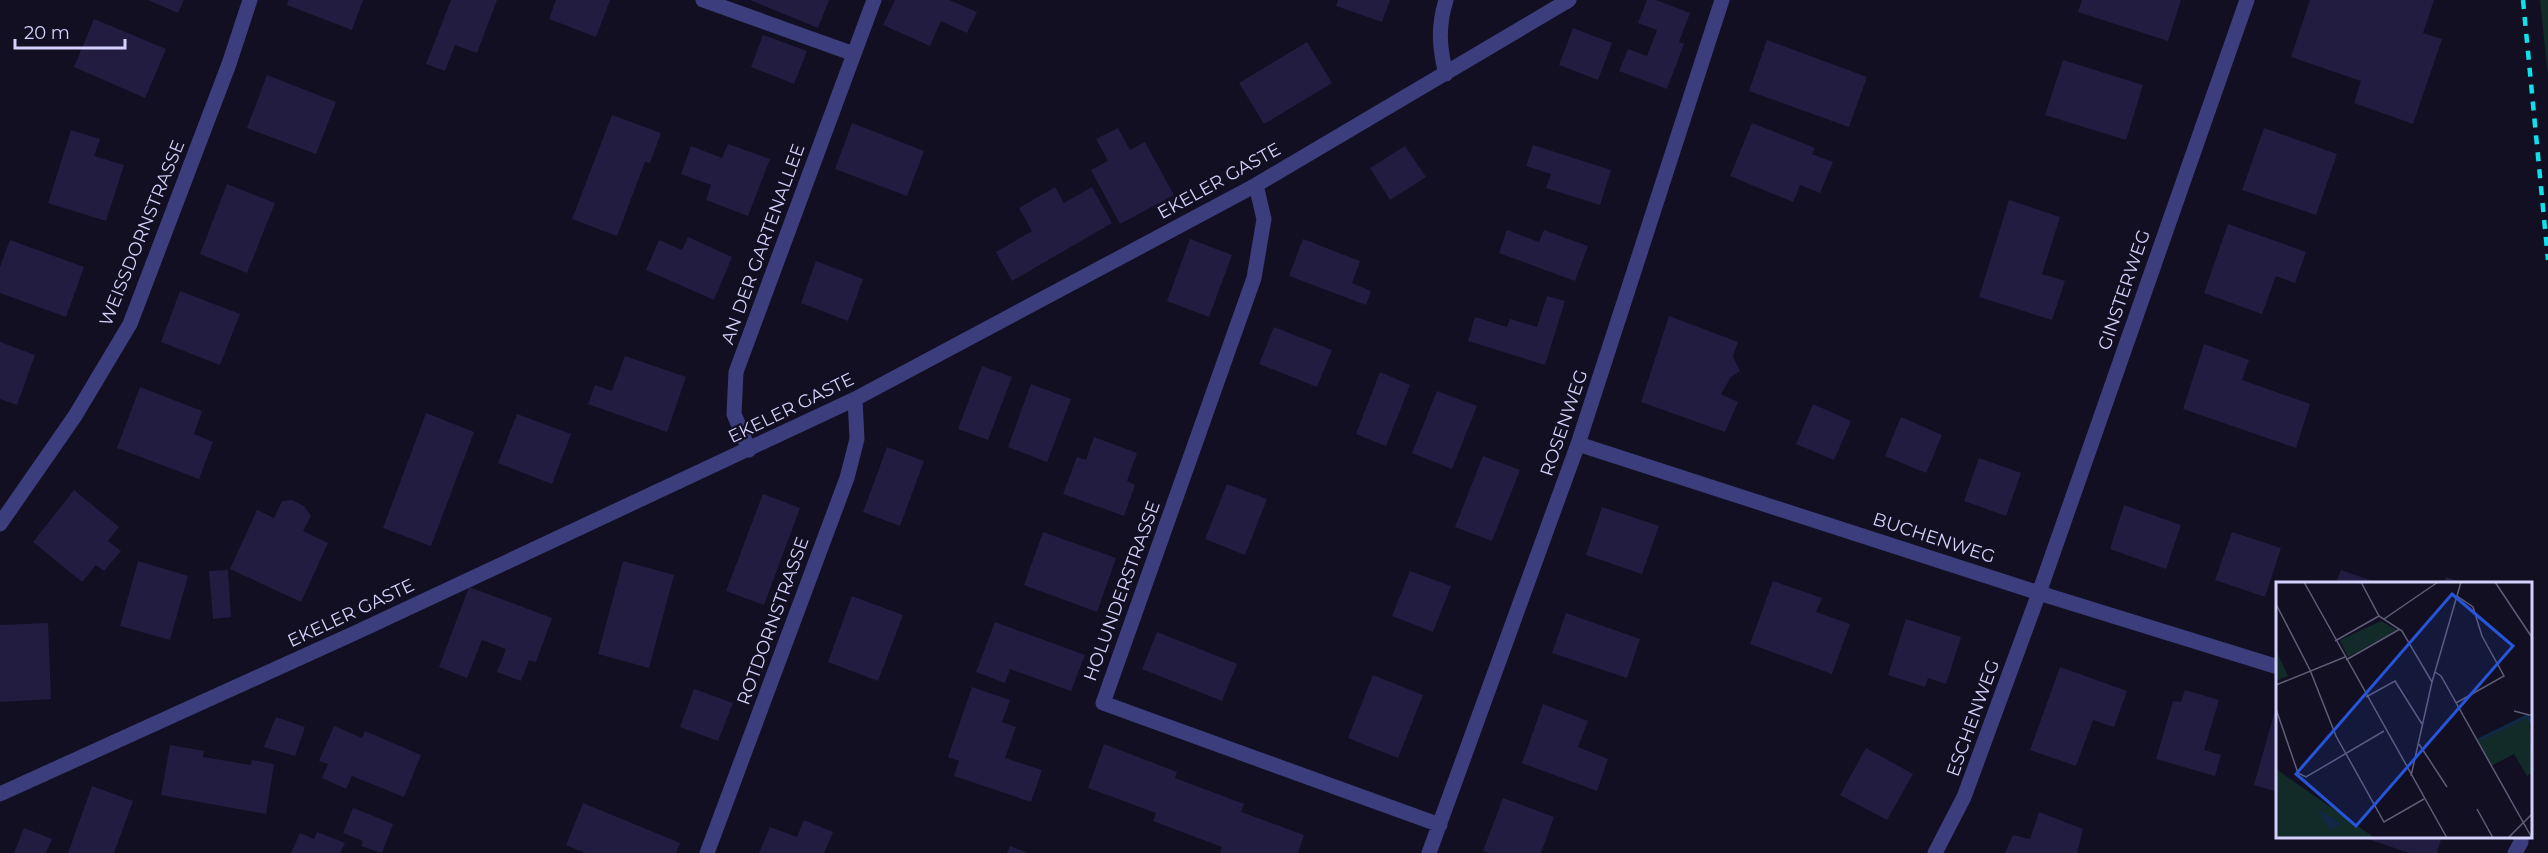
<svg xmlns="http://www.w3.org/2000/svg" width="2548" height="853" viewBox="0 0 2548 853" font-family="Montserrat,sans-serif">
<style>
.green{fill:#122b28}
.building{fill:#221c41}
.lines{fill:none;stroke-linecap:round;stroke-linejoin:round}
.minor{stroke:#3c3d7d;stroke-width:15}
.rail{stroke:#0ee0ec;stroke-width:4.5;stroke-dasharray:9 8;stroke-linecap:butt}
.labels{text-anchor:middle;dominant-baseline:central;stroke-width:4.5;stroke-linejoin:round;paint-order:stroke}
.street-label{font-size:18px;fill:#d4d1fc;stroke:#110f21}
.inset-river{fill:none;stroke:#112947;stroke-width:3}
.inset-road{fill:none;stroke:#5f5d79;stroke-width:1.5}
.view{fill:#2655da;fill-opacity:0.15;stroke:#2655da;stroke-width:3}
.inset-edge{fill:none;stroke:#d4d1fc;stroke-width:3}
</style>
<rect width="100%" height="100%" fill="#110f21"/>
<path class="green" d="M2540,0H2548V76Z"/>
<path class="building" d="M148,0H184L178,13Z
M288,0H363L352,30L287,5Z
M451,0H497L477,53L455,45L445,71L426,64Z
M556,0H610L596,37L549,19Z
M750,0H829L818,28Z
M895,0H949L977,12L967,33L941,21L930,46L883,25Z
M1338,0H1390L1382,22L1336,6Z
M1647,0H1656L1690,13L1679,42L1684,44L1667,89L1619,71L1628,49L1647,56L1657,30L1638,23Z
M2082,0H2181L2168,41L2078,12Z
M2310,0H2434L2423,33L2442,39L2413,124L2354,103L2361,81L2291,57Z
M94,19L166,49L145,98L74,67Z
M1573,28L1612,43L1598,80L1559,65Z
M763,35L807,51L794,84L751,67Z
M1767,40L1867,77L1849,127L1749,91Z
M1307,42L1332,83L1264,124L1239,83Z
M2063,60L2143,85L2126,140L2045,115Z
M267,75L336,102L316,154L247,128Z
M612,115L661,133L650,163L645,162L617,236L572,219Z
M852,123L924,151L907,196L835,169Z
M1752,123L1815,148L1812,154L1833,162L1820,193L1800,185L1793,202L1730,176Z
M1118,128L1130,150L1145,142L1174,195L1120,224L1091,170L1108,161L1096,139Z
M2264,128L2337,154L2316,215L2242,190Z
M71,130L100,139L94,156L124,165L106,221L48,203Z
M728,144L770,159L748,216L706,200L711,185L681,174L691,146L722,158Z
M1533,145L1611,170L1600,205L1546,188L1551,174L1526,166Z
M1405,146L1426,177L1390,200L1370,168Z
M227,184L275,203L247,273L200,254Z
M1055,187L1064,203L1092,187L1112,223L1012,281L996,252L1032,231L1019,208Z
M2009,200L2060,217L2042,274L2065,281L2052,320L1979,297Z
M2228,224L2306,252L2295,283L2276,276L2262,314L2204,293Z
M1507,230L1539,242L1544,230L1588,246L1575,281L1499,253Z
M688,237L732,257L714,300L646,270L659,240L682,250Z
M1190,239L1232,255L1209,317L1167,301Z
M1303,239L1360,261L1352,283L1371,291L1366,305L1289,276Z
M10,240L84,267L66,317L0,293V267Z
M816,261L863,279L848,321L801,303Z
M180,291L240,314L220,365L161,342Z
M1547,296L1565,301L1545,365L1468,341L1475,317L1507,327L1510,319L1537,327Z
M1669,316L1738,342L1733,356L1740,371L1731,377L1721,394L1738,402L1725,432L1641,402Z
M1274,327L1332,350L1317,387L1259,364Z
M0,342L35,355L17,405L0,399Z
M2204,344L2249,360L2242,380L2310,404L2296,448L2183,409Z
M625,356L686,377L667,432L588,404L595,385L612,391Z
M982,366L1012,377L988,440L958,429Z
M1380,372L1410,385L1386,446L1356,434Z
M1031,384L1071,399L1047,462L1008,447Z
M140,387L202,411L194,434L213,442L199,479L117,448Z
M1437,391L1477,406L1452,469L1412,453Z
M1813,404L1851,421L1834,460L1796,444Z
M426,413L474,432L431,546L383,528Z
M517,414L571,434L552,484L498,463Z
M1901,417L1942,435L1926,473L1885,456Z
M1094,437L1137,453L1127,481L1135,485L1124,516L1063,494L1077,457L1086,460Z
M887,447L924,461L900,526L863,512Z
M1483,456L1520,470L1492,541L1455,527Z
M1979,458L2021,473L2006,516L1964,501Z
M1227,484L1267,499L1245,555L1205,539Z
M74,490L119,527L108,541L121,551L104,571L96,565L82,582L33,542Z
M763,494L800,508L764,605L726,591Z
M292,500L304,506L311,516L303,531L328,543L301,602L230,569L257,510L274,518L282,501Z
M2124,505L2181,525L2166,569L2110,549Z
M1602,507L1659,526L1642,574L1586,555Z
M1043,532L1116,558L1097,612L1024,585Z
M2232,532L2281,548L2265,597L2215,580Z
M138,561L188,576L170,640L120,626Z
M623,561L674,575L649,668L598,654Z
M228,570L231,617L213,619L209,571Z
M2341,570L2378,583H2336Z
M1410,571L1451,586L1433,632L1392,616Z
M2446,577L2463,583H2443Z
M1773,581L1822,598L1816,612L1850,624L1832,674L1750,644Z
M469,587L552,618L536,662L529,660L521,681L497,672L506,649L482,640L467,678L439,667Z
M852,596L903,615L878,681L828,662Z
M1566,613L1640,639L1627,678L1552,653Z
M1906,619L1961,637L1946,684L1928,678L1925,687L1888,675Z
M995,622L1085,655L1071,691L1010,669L1005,683L976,672Z
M48,623L51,699L0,702V625Z
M1157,632L1237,664L1222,701L1142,669Z
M2060,667L2127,691L2114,727L2093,720L2076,766L2030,750Z
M1373,675L1423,695L1398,758L1348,738Z
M972,687L1010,700L1002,722L1016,727L1005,758L1042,770L1031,802L954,776L959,761L948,757Z
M694,689L733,703L718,741L680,727Z
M2185,690L2219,700L2204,750L2221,755L2215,776L2156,759L2173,701L2181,702Z
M1543,704L1588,721L1578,747L1608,759L1597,791L1522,763Z
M2274,714L2278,715V792L2254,785Z
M276,717L305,727L295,756L264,747Z
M334,726L362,738L365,731L421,755L404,797L352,776L346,789L322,778L328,764L319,761Z
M1104,744L1177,772L1175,778L1244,804L1241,812L1304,835L1298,853H1222L1220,852L1222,847L1153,821L1156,813L1088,788Z
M170,745L204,751L203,757L251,765L252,760L274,764L266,814L161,795Z
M1866,748L1913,774L1887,820L1840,795Z
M92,786L133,801L114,853H68Z
M1503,798L1554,817L1541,853H1489L1483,851Z
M583,803L680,843L676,853H585L566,845Z
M353,808L393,824L382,853L361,846L363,841L343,833Z
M2039,812L2083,829L2077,853H2005L2013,835L2030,839Z
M804,820L833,832L824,853H759L770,827L797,837Z
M24,828L52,839L46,853H14Z
M317,832L345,843L340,853H291L300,833L314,839Z
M2359,836H2442L2437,853H2409Z
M1010,846L1028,853H1007Z"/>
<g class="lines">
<path class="minor" d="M703,0L854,54
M1446,74C1439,47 1438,26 1446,0
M1256,185L1264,219L1254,278L1103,703L1440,825
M1578,444L2039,593L2278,667
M749,450L734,414L736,372L874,0
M0,524L75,416L130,324L229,64L250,0
M0,794L357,632L855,399L1256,185L1569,0
M707,853L847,478L857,439L855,399
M1429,853L1578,444L1722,0
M1935,853L1964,797L2039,593L2247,0
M2515,853L2521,842V836"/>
<path class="rail" d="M2523,0L2548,260"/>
</g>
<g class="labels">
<g class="street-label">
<text transform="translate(1219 181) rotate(-29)">EKELER GASTE</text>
<text transform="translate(142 233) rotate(-68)">WEISSDORNSTRASSE</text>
<text transform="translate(763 244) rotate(-70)">AN DER GARTENALLEE</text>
<text transform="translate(2124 290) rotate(-71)">GINSTERWEG</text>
<text transform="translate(791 408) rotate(-26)">EKELER GASTE</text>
<text transform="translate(1564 423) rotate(-71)">ROSENWEG</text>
<text transform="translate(1934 538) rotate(18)">BUCHENWEG</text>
<text transform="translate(1122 591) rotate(-70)">HOLUNDERSTRASSE</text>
<text transform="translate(351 613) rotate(-25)">EKELER GASTE</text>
<text transform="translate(773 621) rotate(-70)">ROTDORNSTRASSE</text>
<text transform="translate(1973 718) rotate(-70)">ESCHENWEG</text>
</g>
</g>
<g transform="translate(2276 582)">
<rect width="256" height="256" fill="#110f21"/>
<path d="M105,39L121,48L72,75L64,58ZM0,68L12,94L0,99ZM253,133L256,190L251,194L238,172L215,184L201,157ZM0,187L99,256H0Z" fill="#122b28"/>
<path d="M41,227L63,240V244L54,247Z" fill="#112947"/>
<path class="inset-river" d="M204,157L251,134L257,143"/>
<path class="inset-road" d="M28,0L171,256M85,0L103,34L126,49L156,100M219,0L257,57M0,22L34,88L60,154L108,240L148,217M108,37L162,0M59,59L103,34M70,78L124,47M159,90L165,94L256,256M0,103L69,75M90,115L119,99L146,142M180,121L228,94L206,54L197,25L181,14M0,127L22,191L30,195L108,149M238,129L257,134M143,162L171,205M135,194L156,100L185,0M201,227L217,256M232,256L257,231"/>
<path class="view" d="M176,12L237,64L80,244L20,192Z"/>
<rect width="256" height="256" class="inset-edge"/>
</g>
<path d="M15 39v9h110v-9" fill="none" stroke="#d4d1fc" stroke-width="3"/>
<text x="24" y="39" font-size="18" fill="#d4d1fc" stroke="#110f21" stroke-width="4.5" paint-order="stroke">20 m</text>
</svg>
